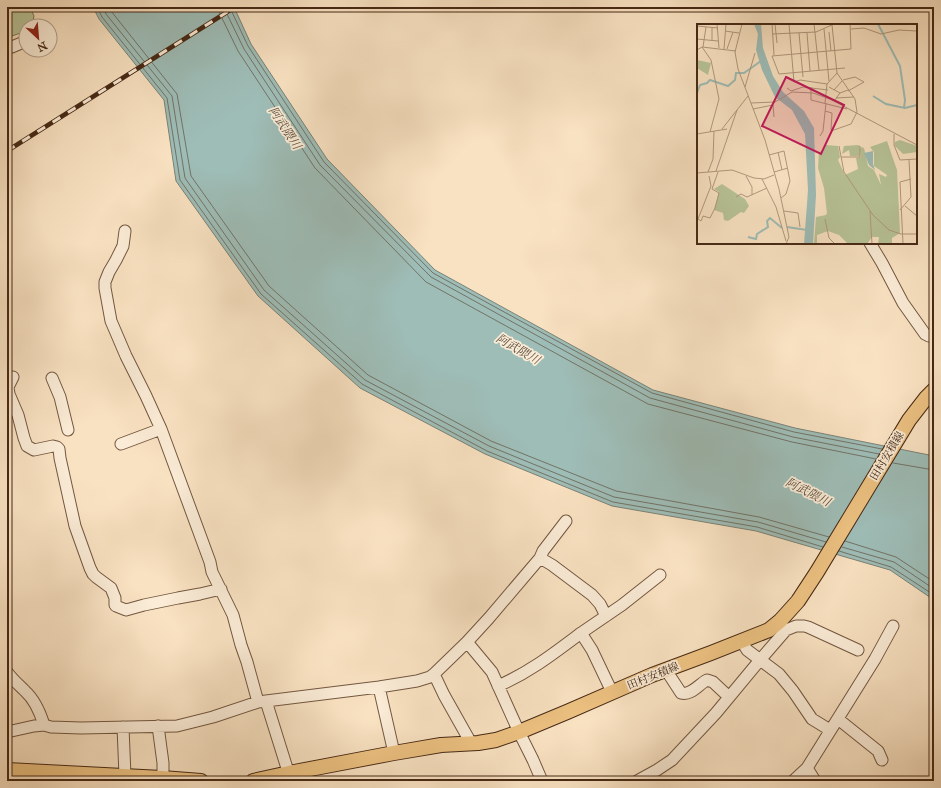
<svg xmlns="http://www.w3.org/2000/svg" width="941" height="788" viewBox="0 0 941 788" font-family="'IM FELL Great Primer','Noto Serif JP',serif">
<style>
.green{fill:#b8c498;stroke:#7f7656}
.water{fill:#9ebdb7;stroke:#7b8276}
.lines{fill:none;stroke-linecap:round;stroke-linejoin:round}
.shore{stroke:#727366;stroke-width:1}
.minor-casing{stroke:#735740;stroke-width:13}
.major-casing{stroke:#462915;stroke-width:16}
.minor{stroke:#fbecd7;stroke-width:11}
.major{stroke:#ecc181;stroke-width:14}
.rail-casing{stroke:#462915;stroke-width:4.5}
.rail{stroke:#fbecd7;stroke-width:3;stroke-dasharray:9;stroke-linecap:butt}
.labels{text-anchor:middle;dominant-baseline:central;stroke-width:3.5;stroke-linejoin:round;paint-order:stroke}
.street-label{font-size:11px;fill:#462915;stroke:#fbecd7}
.water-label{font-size:12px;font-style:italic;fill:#5c4e3e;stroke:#fbecd7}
.inset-river{fill:none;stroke:#9ebdb7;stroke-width:2}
.inset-road{fill:none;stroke:#b1987d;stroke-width:1}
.view{fill:#c2185b;fill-opacity:0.15;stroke:#c2185b;stroke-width:2}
.inset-edge{fill:none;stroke:#462915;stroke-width:2}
</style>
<rect width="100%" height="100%" fill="#f9e2c2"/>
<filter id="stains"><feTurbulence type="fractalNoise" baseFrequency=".005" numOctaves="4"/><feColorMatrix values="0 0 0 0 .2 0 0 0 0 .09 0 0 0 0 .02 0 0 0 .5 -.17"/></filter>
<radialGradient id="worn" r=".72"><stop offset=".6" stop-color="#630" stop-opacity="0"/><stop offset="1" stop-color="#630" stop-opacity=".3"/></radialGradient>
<path class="green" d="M7,7H30L34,16L32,26H26V31L12,36L7,39Z"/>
<path class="water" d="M93,7H234L251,44L327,159L435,270L653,390L795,428L934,456V600L890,570L756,531L612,506L485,454L360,388L258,296L176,181L164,100L99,19Z"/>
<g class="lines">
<path class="shore" d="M97,7L102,17L167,98L180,180L261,294L362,384L487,451L613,502L757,527L823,547
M103,7L106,14L172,96L185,178L264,290L365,380L489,446L614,497L758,522L826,542
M109,7L111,11L177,94L191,176L269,286L368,375L491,441L616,491L759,517L829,537
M219,7L220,14L238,51L315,168L426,282L648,404L792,442L876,459
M225,7L226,12L244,49L320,165L431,277L650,398L793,437L879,454
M230,7L231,10L248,46L324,162L433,273L652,393L794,432L882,449
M893,463L934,470
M845,541L896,557L934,582
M842,547L894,562L934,589
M839,551L891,567L934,595"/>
<defs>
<path id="minor" d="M12,47L26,41
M125,231L123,246L116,260L109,272L105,282V288L111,321L126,356L146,396L161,429L210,562L212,572L233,615L241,645L247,662L258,702
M870,243L882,263L903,303L925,334L929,336L934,335
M13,377L8,387L9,394L18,415L24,438L27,446L34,450L53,446L57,447L59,449L60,458L75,526L90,568L93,574L96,577L111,588L115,598V605L116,606L126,610L144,605L178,598L200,594L221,589
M52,378L60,397L68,430
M121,444L161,429
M540,558L552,565L592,595L600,604L606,616
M581,633L622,605L660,575
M742,641L744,645L747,650L779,674L793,691L812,719L830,730
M467,642L489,618L540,558L543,551L566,521
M666,670L681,693C691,696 699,684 707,680L713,682L729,697
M7,672C12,679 19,685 25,691C35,700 40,712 44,725
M434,674L444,695L471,743
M498,686C530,672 553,654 581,633L592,650L612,692
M379,687L394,753
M266,701L291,781
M838,719L878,751L882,760
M158,726L163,763V770L162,781
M123,727L125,776
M7,732L34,726L44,725L51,727L81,728L177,726L213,717L258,702L379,687L417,681L430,677L434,674L467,642L492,672L519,732L533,760L542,781
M807,768L875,659L893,626
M637,781L657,770L672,760L716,713L760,660L786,630L796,626H804L808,627L858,650
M793,781L807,768L815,781"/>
<path id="major" d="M7,770L162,778L201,781
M253,781L289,773L394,753L441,745L478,743L496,740L519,732L567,712L652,675L711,653L769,630L780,621L798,601L817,572L909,420L926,398L934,390"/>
</defs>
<use href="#minor" class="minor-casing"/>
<use href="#major" class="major-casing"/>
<use href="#minor" class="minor"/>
<use href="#major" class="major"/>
<defs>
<path id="rail" d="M7,151L235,7"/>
</defs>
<use href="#rail" class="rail-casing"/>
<use href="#rail" class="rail"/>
</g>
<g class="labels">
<g class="street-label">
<text transform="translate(887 456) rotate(-59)">田村安積線</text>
<text transform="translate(653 676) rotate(-22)">田村安積線</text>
</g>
<g class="water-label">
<text transform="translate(285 128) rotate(57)">阿武隈川</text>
<text transform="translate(518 349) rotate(30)">阿武隈川</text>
<text transform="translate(808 492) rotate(27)">阿武隈川</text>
</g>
</g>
<g transform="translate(697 24)">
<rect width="220" height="220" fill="#f9e2c2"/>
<path d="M0,36L14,39L11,51L0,44ZM203,116L220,122V128L206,130L198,122V118ZM190,117L200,146L203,209L195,214V220H181L182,213H175L170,220H151L142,211L131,207L120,211V220H117L119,193L129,191L130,189L127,164L121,144L122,128L126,127L129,121L141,122L143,133L141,136L148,151L161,145L159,134L164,133L163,126L164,123L167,124L171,142L177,146L184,161L182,150L189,153L190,151L177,142V128L173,123ZM161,121L163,122V132H153L152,126L145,130L147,122ZM25,160L48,175L52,182L47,189L44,188L31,197L27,196L26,189L17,186L22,168L17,165Z" fill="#b8c498"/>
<path d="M57,0H64L66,24L76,52L86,68L107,87L117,104L119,171L116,220H107L111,166L108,110L95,86L78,73L65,46L59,26L61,10ZM176,127V140L178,146L172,141L167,129Z" fill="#9ebdb7"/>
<path class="inset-river" d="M181,0L203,42L208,76L207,84M0,69L3,61L10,59L13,56L31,62L38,56L39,49H47L64,37M176,72L189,80L208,84L220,81M90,203L110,206M51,213L59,215L60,210L71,203L70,197L73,194L85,204"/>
<path class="inset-road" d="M20,0L22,24M45,0L38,28L41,45L68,116L82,165L92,213L89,220M75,0L77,31M78,0L80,19M92,0L97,58L103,56L130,60M117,0L122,46M135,1L140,49M0,2L21,4M127,5L132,57M154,5L167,4L184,10L202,6L220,7M28,7L42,9M132,8L134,27M102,9L106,53M110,9L113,47M75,10L119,8L137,0M0,15L21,17M15,17V4M5,23L14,36L22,75L13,108M6,23L9,3M27,25L29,0M30,25L36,8M0,26L5,23L39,27M148,44L82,50L75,32L154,25L153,0M146,56L158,53L167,58L151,67M48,63L58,29M114,63V76L150,85M132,63L143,69M90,64L94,67L106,63L131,66M137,66L145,57M139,74L157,73M137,77L143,69L151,66M54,79L78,78L95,68L116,69L133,75L220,121M128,79L130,60L140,49L158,75L160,88L154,100L134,107M56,85L76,81L77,93M128,87L135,89L134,106M25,105L51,72M0,110L30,105M197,110V121L203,136L220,135M123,112L126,107L129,79M142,122L147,148L176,191L192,206L204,210H220M81,128L85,146M72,131L87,127L93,157L89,170L84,174M144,133H163V122M19,147L40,86M11,148L16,135L17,107M77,148L91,144M0,149L35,146L57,154L67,155L77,151M12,152L14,162L1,195L4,197L6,192L13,194L18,184L22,169L15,165L21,148M49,152L55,163V171M65,155L79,183L89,217M39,173L44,170L50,173L70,164M208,182L220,192M203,186L214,173L212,136M87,187L101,189L103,203M173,187L175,220M128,195L132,214L138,220M206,220L203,158L214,155"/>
<path class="view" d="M89,53L147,81L124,130L65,102Z"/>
<rect width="220" height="220" class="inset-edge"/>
</g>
<rect width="941" height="788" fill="none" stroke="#f9e2c2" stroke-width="24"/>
<rect x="8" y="8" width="925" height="772" fill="none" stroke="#462915" stroke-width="2"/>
<rect x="12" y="12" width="917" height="764" fill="none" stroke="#462915"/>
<g transform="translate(38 38) rotate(154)"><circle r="19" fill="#fbecd7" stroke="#b39e89"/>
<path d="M0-3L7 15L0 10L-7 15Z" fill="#8f2418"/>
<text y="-6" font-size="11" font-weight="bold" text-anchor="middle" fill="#462915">N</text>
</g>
<rect width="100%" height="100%" filter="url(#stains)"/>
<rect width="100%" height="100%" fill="url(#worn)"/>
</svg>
